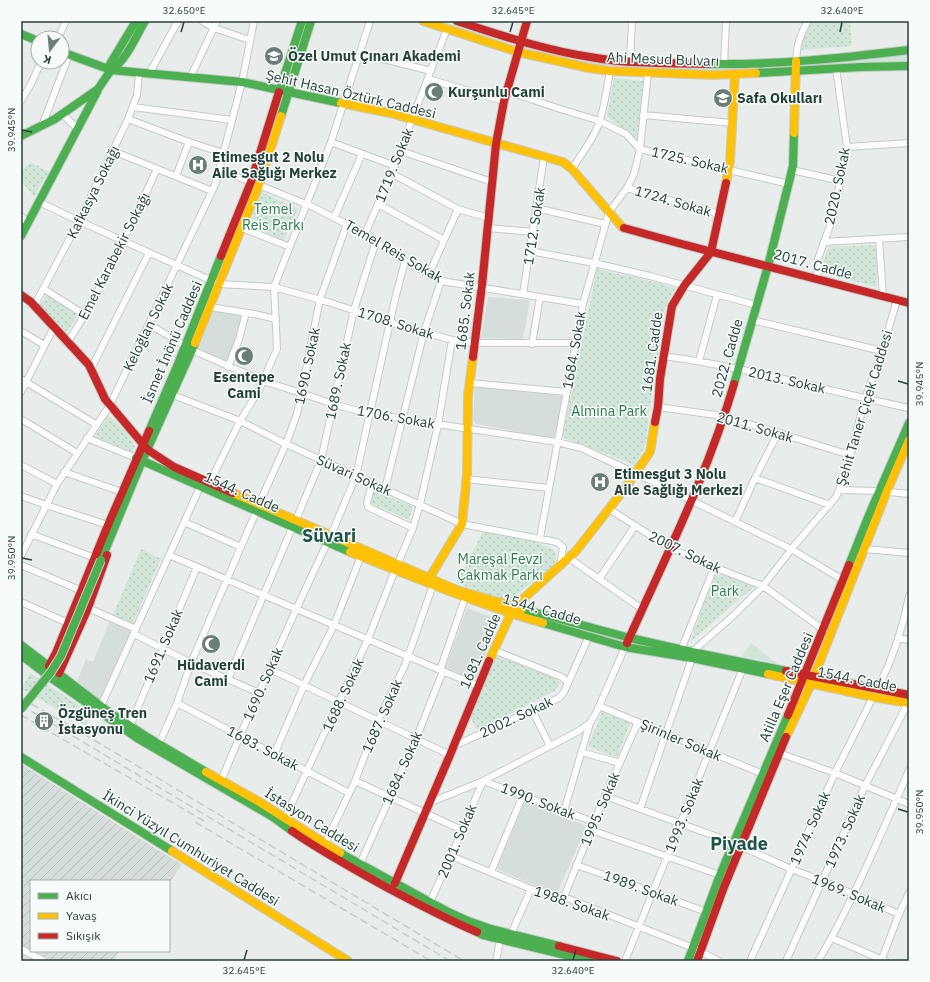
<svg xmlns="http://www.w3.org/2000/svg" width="930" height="982" viewBox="0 0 930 982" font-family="'IBM Plex Sans',sans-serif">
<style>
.built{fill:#d6dedb}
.industrial{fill:url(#industrial-furrows)}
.grass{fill:#d1e6d8}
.park{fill:url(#park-dots)}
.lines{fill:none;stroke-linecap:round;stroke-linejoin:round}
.street-casing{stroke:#c5cac8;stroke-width:8}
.fast-casing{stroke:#c3cbc8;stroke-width:10}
.slow-casing{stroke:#c3cbc8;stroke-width:10}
.jam-casing{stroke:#c3cbc8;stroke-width:10}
.street{stroke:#fcfcfc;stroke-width:6}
.fast{stroke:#4caf50;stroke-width:8}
.slow{stroke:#ffc107;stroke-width:8}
.jam{stroke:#c62828;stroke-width:8}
.rail{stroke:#c9cdcc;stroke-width:1.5;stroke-dasharray:8 4;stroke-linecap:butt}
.fast-bridge-casing{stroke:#c3cbc8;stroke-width:10;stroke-linecap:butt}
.fast-bridge{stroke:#4caf50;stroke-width:8}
.ticks{fill:none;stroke:#24423a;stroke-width:1.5}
.labels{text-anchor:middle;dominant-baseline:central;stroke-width:3;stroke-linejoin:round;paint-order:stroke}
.poi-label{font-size:14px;font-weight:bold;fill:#24423a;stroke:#f7fbf9;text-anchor:start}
.street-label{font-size:14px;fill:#24423a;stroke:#f7fbf9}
.park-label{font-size:14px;fill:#2d7a4b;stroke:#f7fbf9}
.district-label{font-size:18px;font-weight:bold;fill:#1f5548;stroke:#f7fbf9}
.neatline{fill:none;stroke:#24423a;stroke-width:1.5}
.ticks-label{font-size:10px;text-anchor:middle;fill:#24423a}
</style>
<defs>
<pattern id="industrial-furrows" width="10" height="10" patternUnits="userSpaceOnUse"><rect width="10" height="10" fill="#d6dedb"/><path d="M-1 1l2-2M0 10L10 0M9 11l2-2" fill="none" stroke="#b8c0bd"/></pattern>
<pattern id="park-dots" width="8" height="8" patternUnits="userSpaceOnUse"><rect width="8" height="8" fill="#d1e6d8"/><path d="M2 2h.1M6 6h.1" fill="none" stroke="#b3c6ba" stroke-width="1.8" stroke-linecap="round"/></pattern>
</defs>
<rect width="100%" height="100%" fill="#e8edeb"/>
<path class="built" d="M488,297L530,300L523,339L481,338Z
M214,311L242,315L237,335L227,362L198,350Z
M475,385L563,396L556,433L552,438L476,424L473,420Z
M467,608L500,620L475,679L445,668Z
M110,620L132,630L101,701L77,681L86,659L93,662Z
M527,801L587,826L558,891L538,887L497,869L523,805Z"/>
<path class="industrial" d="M21,764L182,865L169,883V881H31V951H120L113,961H21Z"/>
<path class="grass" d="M435,21H442L513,44L494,40Z
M528,49L608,64L712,69L790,65V67C728,70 665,73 603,66C578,63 553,56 528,50Z
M909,55V62L808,66V63Z
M751,643L778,664L742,656Z"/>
<path class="park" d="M811,21H850L852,46L800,50V41Z
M614,78L643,81L637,140L610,119L607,115Z
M31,162L49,172L34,196L21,181V171Z
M261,192L298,209L284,240L250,226Z
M877,245V287L822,273L821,270L828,247Z
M597,269L663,284L675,289L669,299L664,311L662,330L649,412L646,443L635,466L620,459L562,437Z
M47,294L78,315L67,332L39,305Z
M108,415C119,424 129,433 135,447L132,452L95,437Z
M374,490L413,507L409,520L370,503Z
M483,532L535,542L553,549L556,554V561L550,569L507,602L456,583Z
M141,549L161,559L133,623L113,615Z
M716,572L755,586L690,642Z
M496,657L513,662L557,679L560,682L556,690L479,730L475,727L470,716Z
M30,673L92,714L86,726L22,689Z
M602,712L630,723L617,758L588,746Z"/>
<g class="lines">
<defs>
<path id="street" d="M202,21L214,28L250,40
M58,38L66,21
M360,53L431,71
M630,61L632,21
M796,61C797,44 800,35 808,21
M724,65L726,21
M149,74L178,21
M190,78L217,21
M428,79L504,101
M507,91L557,108L600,121L626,134L640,149L789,184
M21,101L31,84L41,62
M133,107L232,120
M62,114L77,128
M643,115L732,123
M128,119L189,142L223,153
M42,126L69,55
M331,142L395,166
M847,147L909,143
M113,151L212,191
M401,151L492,182
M572,169C582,153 595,137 600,120C605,104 607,87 610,71
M219,170L251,182
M792,170L841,181
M391,173L458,209L489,218
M176,176L189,142
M259,185L313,207L362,232L400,258L441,281L583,304
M627,188L719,214
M39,202L79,221L219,284L274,287L328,302L386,321L452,340L475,343H576
M378,204L444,240
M536,208L605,224
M21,216L28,224
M334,218L362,154
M242,228L290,247
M488,228L533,232
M365,234L401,151L412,119L447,29
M879,239L883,296
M824,242L909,237
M530,251L594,263L650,276L756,305
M429,274L458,209
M817,279L818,259L832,220L847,147L836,68
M44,289L85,315
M523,294L544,157
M34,306L79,221L128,119L137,95L139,73
M210,307L254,314L276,319
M752,320L882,351
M149,324L185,346
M21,331L44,345
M68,342C103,287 130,227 157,169
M532,344L540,297
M192,350L263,381L301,393L333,404L370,414L557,442L581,448L635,473L791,549L843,580
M663,356C747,367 827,391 909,408
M699,361L717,295
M228,367L239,339L246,313
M91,369L149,253
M21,379L97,425
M470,383L567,392
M21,392L54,327
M173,395L240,421L286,444L462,524L557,542L563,547L561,561L559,566
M658,407L723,416L850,455
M21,419L77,453
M87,438L136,458
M21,465L57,484
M64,472L122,492
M755,478L830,505
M466,479L549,488
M210,482L240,421L259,390L277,349L274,287L331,142L370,21
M372,483L367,503L368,507L413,528
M385,489L424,332L441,281
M839,490L880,491L909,494
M21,496L46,505L108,525
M259,504L286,444L297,414L320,299L347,224
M609,509L669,547L696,560L763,586L824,630
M296,520L321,460L354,310L376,241
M184,522L241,547
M735,522L755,478L778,433
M31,534L95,558
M331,535L356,476L395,299L405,261
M540,538L583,304L609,212L627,188L634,174L640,149L648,73
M865,549L909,553
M169,555L478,686
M21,556L57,484L110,405L215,185L242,82L254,21
M569,558L642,609
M398,563L413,528L420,504L438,425L452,340
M21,565L82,591
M599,579L635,526
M21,602L68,623
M88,608L136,629
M134,634L191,663L259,693
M898,638L909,640
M493,650L562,677L568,683
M681,650L714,568
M692,652L734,615L763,586L794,546L836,497L845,476L865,399L882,351L897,300
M270,669L450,755
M440,670L465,598
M228,679L292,528
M878,688C892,660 903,628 909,596
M177,703L349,793
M101,706L200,487
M599,706L763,774
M532,710L550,746
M130,726L197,567
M159,744L177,703L191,663L256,512
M454,746L559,698L564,692L589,636
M581,752L620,763
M779,753L835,773L909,804
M274,755L304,685L334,625L361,556
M221,781C254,701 290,622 327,543
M355,781L462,830
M605,796L734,843L791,869L823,881L899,914
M429,803L483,781L577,732L590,723L596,713L625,647
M640,809L692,658
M564,811L590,723
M285,818L368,639L395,570
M591,830L720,875
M325,844L355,781L378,721L405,665L433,585
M451,856L531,889L564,897L693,948L719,961
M360,864L416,739L443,671
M576,865L653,892L706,912
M491,872L523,795
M564,897L598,812L638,722
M430,902L451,856L483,781L594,822
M511,934L531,889
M832,938L885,961
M21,949L44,961
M496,961L500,940
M625,961L743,668
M750,961L835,773L873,697
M786,961L865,786L908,703
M818,961C837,930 853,896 868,863C882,832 896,801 909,770
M881,961L899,914L909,893"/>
<path id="fast" d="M21,34L38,41
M62,52L111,70L242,82L341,103
M709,64C776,65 843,58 909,50
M111,70C126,61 136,36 145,21
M756,73L861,67L909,66
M279,92L302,21
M281,116L311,21
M21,136L55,119L98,89L111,70L110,64L136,21
M21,236L97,92
M734,384L768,266L793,166L794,133
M149,431L178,364L221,256
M136,458L350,552
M101,560L142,461L195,343
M849,565L869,515L909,423
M522,609L630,638L692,652L786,671
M543,623L625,647L692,658L768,674
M21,645L106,710L147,737L206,772
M21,655L54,680L137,738L273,817L292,831
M21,757L172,851
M340,853L448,912L468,921L491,929L559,946
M477,932L483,935L590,961
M688,961L720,875L788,715"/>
<path id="slow" d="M423,21L518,52L589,68L610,71L713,75L756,73
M341,103L390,113L563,162L572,169L622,227L624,228
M794,133L796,61
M726,183L730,161L735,74
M195,343L259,185L281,116
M233,493L457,590L522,609
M350,552C414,577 477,604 543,623
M430,577L462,524L467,474L468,395L473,357
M489,661L514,607L576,551L626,487L650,452L655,422
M768,674L873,697L909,703
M786,737L811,684L887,491L909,440
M206,772L258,801L340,853
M172,851L348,961"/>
<path id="jam" d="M457,21C502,36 548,51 596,58C633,64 671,63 709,64
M624,228L678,243L909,303
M221,256L251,182L279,92
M21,295L31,302L89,365L105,399L148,450L174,467L233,493
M473,357L482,285L496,144L504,101L527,21
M655,422L658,407L660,379L672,306L684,286L711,252L726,183
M627,643C665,558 708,474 734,384
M49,666L56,653L108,525L149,431
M786,671L909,695
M59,673L88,608L107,555
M788,715L849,565
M292,831C322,852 354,869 386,887C416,903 446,919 477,932
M395,883L450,755L489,661
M559,946L617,961
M697,961L724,887L786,737"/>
</defs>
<use href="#street" class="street-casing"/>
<use href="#fast" class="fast-casing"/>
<use href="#slow" class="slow-casing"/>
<use href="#jam" class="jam-casing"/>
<use href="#street" class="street"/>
<use href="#fast" class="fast"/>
<use href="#slow" class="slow"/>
<use href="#jam" class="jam"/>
<path class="rail" d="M21,698L94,740L464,961
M21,705L450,961
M21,715L204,821
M195,822L431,961"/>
<defs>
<path id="fast-bridge" d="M21,709L51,672L61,656L101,560"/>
</defs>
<use href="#fast-bridge" class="fast-bridge-casing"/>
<use href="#fast-bridge" class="fast-bridge"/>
</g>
<path class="ticks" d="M181,32L184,22M510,32L513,22M840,32L842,22M22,130L32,132M898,381L908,384M22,558L32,560M898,809L908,812M244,960L247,950M573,960L576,950"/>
<defs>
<symbol id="school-disc" viewBox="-11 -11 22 22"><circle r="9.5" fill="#697e78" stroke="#f7fbf9"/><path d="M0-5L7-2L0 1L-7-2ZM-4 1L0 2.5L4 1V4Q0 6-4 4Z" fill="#fff"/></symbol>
<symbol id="mosque-disc" viewBox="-11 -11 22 22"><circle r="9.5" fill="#697e78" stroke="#f7fbf9"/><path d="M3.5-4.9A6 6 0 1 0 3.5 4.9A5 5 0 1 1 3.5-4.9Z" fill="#fff"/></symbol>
<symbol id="hospital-disc" viewBox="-11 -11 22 22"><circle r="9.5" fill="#697e78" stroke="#f7fbf9"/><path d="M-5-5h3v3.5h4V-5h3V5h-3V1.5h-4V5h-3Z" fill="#fff"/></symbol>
<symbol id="building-disc" viewBox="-11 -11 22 22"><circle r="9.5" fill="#697e78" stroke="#f7fbf9"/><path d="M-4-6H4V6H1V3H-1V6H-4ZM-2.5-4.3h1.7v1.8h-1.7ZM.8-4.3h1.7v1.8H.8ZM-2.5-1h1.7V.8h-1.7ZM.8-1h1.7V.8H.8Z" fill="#fff"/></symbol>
</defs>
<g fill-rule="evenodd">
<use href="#school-disc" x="263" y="45" width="22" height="22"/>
<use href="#mosque-disc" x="423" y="81" width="22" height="22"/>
<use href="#school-disc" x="712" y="87" width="22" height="22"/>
<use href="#hospital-disc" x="187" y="154" width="22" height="22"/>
<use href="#mosque-disc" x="233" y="345" width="22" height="22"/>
<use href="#hospital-disc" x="589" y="471" width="22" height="22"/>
<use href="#mosque-disc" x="200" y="633" width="22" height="22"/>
<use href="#building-disc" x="33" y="710" width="22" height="22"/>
</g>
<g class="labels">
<g class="poi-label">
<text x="288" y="56">Özel Umut Çınarı Akademi</text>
<text x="448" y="92">Kurşunlu Cami</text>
<text x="737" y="98">Safa Okulları</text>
<text x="212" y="157">Etimesgut 2 Nolu<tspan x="212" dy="16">Aile Sağlığı Merkez</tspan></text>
<text x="244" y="377" text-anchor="middle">Esentepe<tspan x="244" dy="16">Cami</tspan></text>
<text x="614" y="474">Etimesgut 3 Nolu<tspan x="614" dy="16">Aile Sağlığı Merkezi</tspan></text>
<text x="211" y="665" text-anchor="middle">Hüdaverdi<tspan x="211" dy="16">Cami</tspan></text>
<text x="58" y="713">Özgüneş Tren<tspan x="58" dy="16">İstasyonu</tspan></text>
</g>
<g class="street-label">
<text transform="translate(663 59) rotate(2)">Ahi Mesud Bulvarı</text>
<text transform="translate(351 94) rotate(13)">Şehit Hasan Öztürk Caddesi</text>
<text transform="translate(690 160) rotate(13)">1725. Sokak</text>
<text transform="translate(394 165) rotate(-68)">1719. Sokak</text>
<text transform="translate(837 186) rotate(-78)">2020. Sokak</text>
<text transform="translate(93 192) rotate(-64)">Kafkasya Sokağı</text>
<text transform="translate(673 201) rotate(16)">1724. Sokak</text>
<text transform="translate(534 226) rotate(-81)">1712. Sokak</text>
<text transform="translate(394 251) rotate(30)">Temel Reis Sokak</text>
<text transform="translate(114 256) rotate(-63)">Emel Karabekir Sokağı</text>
<text transform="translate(813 264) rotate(15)">2017. Cadde</text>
<text transform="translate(465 311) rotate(-83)">1685. Sokak</text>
<text transform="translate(396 323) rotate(17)">1708. Sokak</text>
<text transform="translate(148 327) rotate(-64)">Keloğlan Sokak</text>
<text transform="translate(172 342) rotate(-67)">İsmet İnönü Caddesi</text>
<text transform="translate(574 350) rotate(-80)">1684. Sokak</text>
<text transform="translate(652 352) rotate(-82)">1681. Cadde</text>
<text transform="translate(727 358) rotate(-74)">2022. Cadde</text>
<text transform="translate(307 366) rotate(-78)">1690. Sokak</text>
<text transform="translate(787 380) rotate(13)">2013. Sokak</text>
<text transform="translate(338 381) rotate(-78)">1689. Sokak</text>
<text transform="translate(864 408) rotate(-73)">Şehit Taner Çiçek Caddesi</text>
<text transform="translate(396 417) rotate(10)">1706. Sokak</text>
<text transform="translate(755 427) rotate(16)">2011. Sokak</text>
<text transform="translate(354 475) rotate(24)">Süvari Sokak</text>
<text transform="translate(242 492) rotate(24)">1544. Cadde</text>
<text transform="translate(685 552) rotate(26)">2007. Sokak</text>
<text transform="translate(542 609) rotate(16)">1544. Cadde</text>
<text transform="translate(163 646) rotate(-67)">1691. Sokak</text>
<text transform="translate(480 651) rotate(-66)">1681. Cadde</text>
<text transform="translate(857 679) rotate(11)">1544. Cadde</text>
<text transform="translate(263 684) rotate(-66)">1690. Sokak</text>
<text transform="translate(786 687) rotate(-67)">Atilla Eşer Caddesi</text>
<text transform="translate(343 695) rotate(-65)">1688. Sokak</text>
<text transform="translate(382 716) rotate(-66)">1687. Sokak</text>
<text transform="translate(516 717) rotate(-25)">2002. Sokak</text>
<text transform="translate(681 740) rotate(23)">Şirinler Sokak</text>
<text transform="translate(263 748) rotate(28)">1683. Sokak</text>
<text transform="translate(402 768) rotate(-66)">1684. Sokak</text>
<text transform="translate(538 801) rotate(21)">1990. Sokak</text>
<text transform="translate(600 809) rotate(-67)">1995. Sokak</text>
<text transform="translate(684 815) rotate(-68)">1993. Sokak</text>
<text transform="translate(312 820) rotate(32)">İstasyon Caddesi</text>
<text transform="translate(810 828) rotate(-66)">1974. Sokak</text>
<text transform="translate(845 831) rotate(-66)">1973. Sokak</text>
<text transform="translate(457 841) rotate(-67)">2001. Sokak</text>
<text transform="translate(191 848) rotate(32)">İkinci Yüzyıl Cumhuriyet Caddesi</text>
<text transform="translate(641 888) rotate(20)">1989. Sokak</text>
<text transform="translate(849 893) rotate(23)">1969. Sokak</text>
<text transform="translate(572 903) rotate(19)">1988. Sokak</text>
</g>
<g class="park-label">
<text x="273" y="209">Temel<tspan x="273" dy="16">Reis Parkı</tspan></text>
<text x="609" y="411">Almina Park</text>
<text x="500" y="559">Mareşal Fevzi<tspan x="500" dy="16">Çakmak Parkı</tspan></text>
<text x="725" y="591">Park</text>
</g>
<g class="district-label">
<text x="329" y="535">Süvari</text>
<text x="739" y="843">Piyade</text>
</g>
</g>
<rect width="930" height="982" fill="none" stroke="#f7fbf9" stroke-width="44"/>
<rect x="30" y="880" width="140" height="72" fill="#f7fbf9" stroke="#a3b1ad"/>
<rect x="38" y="893" width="20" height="6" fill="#4caf50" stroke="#a3b1ad"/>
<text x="66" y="900" font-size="12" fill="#24423a">Akıcı</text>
<rect x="38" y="913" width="20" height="6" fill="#ffc107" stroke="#a3b1ad"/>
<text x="66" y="920" font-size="12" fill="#24423a">Yavaş</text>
<rect x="38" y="933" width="20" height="6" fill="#c62828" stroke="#a3b1ad"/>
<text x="66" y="940" font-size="12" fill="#24423a">Sıkışık</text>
<g transform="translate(50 50) rotate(196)"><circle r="19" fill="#f7fbf9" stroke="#a3b1ad"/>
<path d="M0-3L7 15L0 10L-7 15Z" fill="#697e78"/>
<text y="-6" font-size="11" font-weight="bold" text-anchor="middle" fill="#24423a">K</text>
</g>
<rect x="22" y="22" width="886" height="938" class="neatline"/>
<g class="ticks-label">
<text x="184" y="14">32.650°E</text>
<text x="513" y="14">32.645°E</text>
<text x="842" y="14">32.640°E</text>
<text transform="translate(11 130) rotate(-90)" y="4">39.945°N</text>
<text transform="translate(919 384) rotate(-90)" y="4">39.945°N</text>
<text transform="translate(11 558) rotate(-90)" y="4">39.950°N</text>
<text transform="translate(919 812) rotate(-90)" y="4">39.950°N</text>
<text x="244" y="974">32.645°E</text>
<text x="573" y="974">32.640°E</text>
</g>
</svg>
